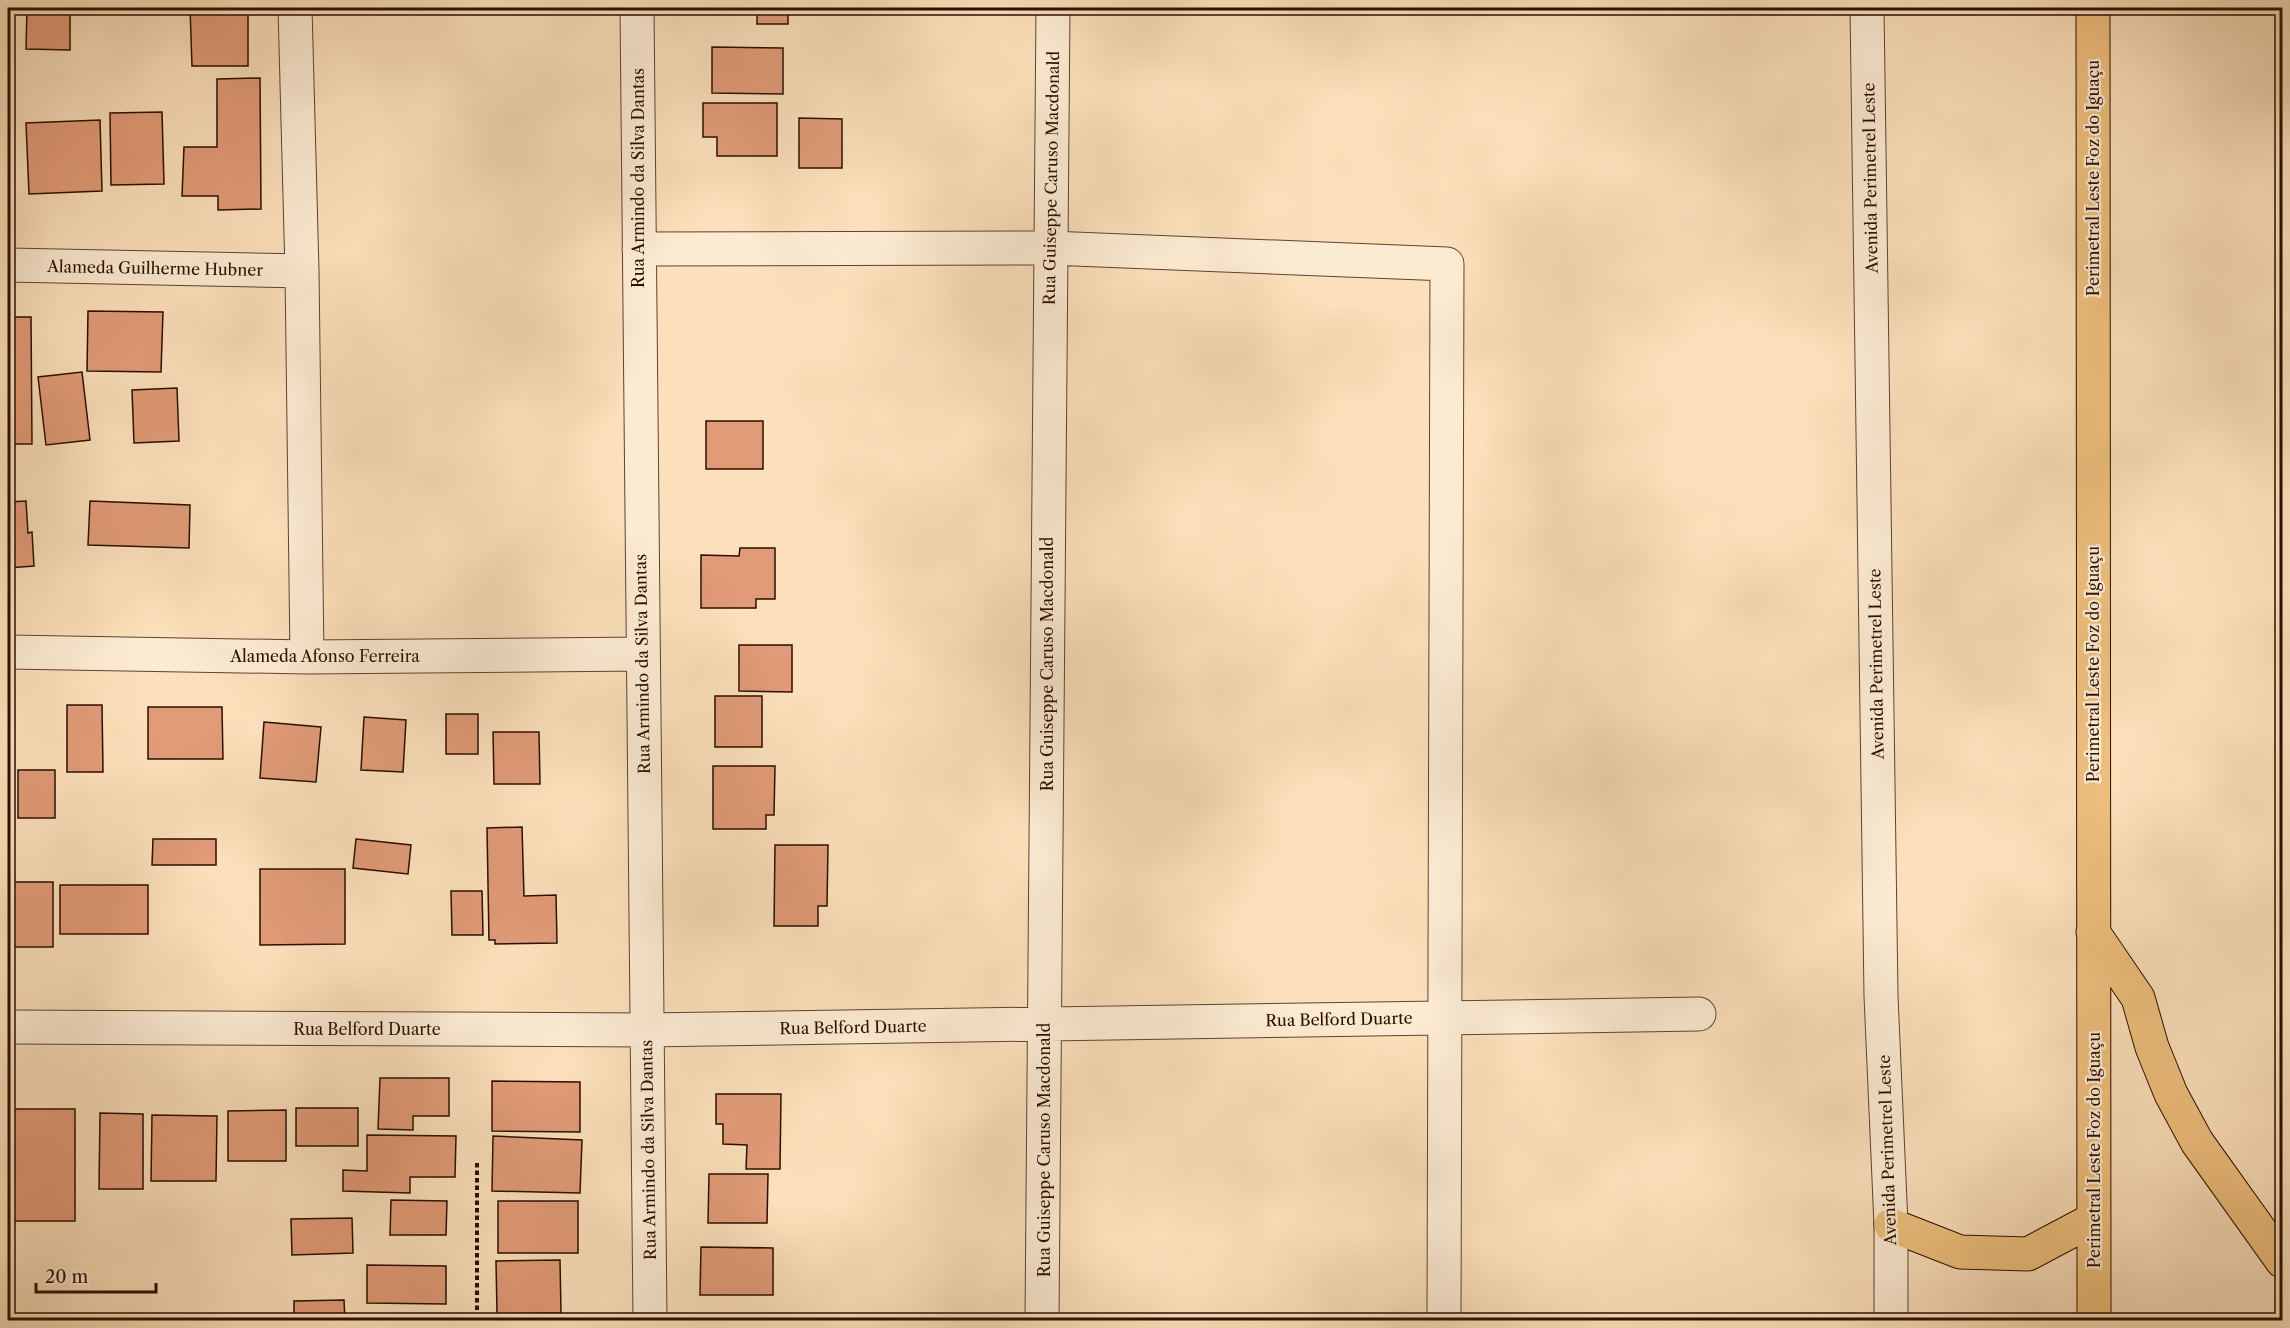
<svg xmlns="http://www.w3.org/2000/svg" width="2290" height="1328" viewBox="0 0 2290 1328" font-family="'Libre Caslon Text',serif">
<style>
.building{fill:#e19b78;stroke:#2b0e00;stroke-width:1.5}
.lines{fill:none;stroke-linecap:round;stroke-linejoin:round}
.minor-casing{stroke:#5f422f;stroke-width:35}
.highway-casing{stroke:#2b0e00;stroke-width:35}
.path{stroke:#2b0e00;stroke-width:4;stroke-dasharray:4.5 3;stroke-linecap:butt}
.minor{stroke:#fcebd3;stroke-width:33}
.highway{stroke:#eec07e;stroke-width:33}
.labels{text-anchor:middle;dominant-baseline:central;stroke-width:4.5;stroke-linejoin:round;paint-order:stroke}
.street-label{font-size:16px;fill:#2b0e00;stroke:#fcebd3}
</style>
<rect width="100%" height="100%" fill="#fbe0bb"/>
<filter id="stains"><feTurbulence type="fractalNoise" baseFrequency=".00333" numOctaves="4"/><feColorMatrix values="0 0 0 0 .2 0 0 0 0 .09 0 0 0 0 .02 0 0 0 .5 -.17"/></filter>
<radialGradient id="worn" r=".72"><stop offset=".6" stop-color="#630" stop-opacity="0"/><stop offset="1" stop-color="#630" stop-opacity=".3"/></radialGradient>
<path class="building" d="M27,8H70V50L26,49Z
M190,8H248V66H192Z
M734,8H788V24H757V14H734Z
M712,47L783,48V94L712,93Z
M260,78L261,209L218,210V196H182L184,147H217V79Z
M703,103H777V156H717V137H703Z
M162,112L164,184L111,185L110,113Z
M799,118L842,119V168H799Z
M100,120L102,191L29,194L26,123Z
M88,311L163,312L161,372L87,371Z
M8,317H31L32,444H8Z
M82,372L90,440L46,445L38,377Z
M177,388L179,441L134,443L132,390Z
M706,421H763V469H706Z
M26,501L28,533L32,532L34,566L8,568V502Z
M90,501L190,505L189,548L88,545Z
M740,548H775V599H756V608H701V555L739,556Z
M739,645H792V692L739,691Z
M715,696H762V747H715Z
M67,705H102L103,772H67Z
M148,707H222L223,759H148Z
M446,714H478V754H446Z
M364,717L406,720L403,772L361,770Z
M264,722L321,727L316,782L260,778Z
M493,732H539L540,784H494Z
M713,766H775L774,815H766V829H713Z
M18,770H55V818H18Z
M522,827L524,896L556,895L557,943L495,944V940H489L487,828Z
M153,839H216V865H152Z
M356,839L411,845L408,874L353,868Z
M775,845H828L827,906H818V926H774Z
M260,869H345V944L260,945Z
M8,882H53V947H8Z
M60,885H148V934H60Z
M451,891H482L483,935H452Z
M380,1078H449V1116H413V1130L378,1129Z
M492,1081L580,1082V1132L492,1131Z
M716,1094H781L780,1169H746L747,1145L723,1144V1124H716Z
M296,1108H358V1146H296Z
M14,1109H75V1221H14Z
M286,1110V1161H228V1111Z
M100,1113L143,1114V1189H99Z
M152,1115L217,1116L216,1181H151Z
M367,1135L456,1136L455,1177H410V1193L343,1191V1170L367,1171Z
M493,1136L582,1140L580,1193L492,1191Z
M709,1174H768L767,1223H708Z
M391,1200L447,1201L446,1235H390Z
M498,1201H578V1253H498Z
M352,1218L353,1253L292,1255L291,1219Z
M701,1247L773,1248V1295H700Z
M560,1260L561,1313L497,1314L496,1261Z
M367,1265L446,1266V1304L367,1303Z
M344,1300L345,1320H294V1301Z"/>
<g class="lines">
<defs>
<path id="minor" d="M295,8L302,271L307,657
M637,8L650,1320
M1867,8L1881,996L1891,1225V1320
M639,249L1050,248L1447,264L1444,1320
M8,265L302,271
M8,652L307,657L642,654
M8,1027L646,1030L1699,1014
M1042,1320L1053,8"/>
<path id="highway" d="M2093,8L2094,1320
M2093,932L2138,998L2152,1047L2171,1094L2197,1142L2282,1261
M1891,1225L1960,1252L2028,1254L2094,1219"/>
</defs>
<use href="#minor" class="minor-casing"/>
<use href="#highway" class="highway-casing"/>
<path class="path" d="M477,1163V1320"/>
<use href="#minor" class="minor"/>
<use href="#highway" class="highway"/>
</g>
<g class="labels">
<g class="street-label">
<text transform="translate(638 178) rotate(-90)">Rua Armindo da Silva Dantas</text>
<text transform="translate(1051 178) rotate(-89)">Rua Guiseppe Caruso Macdonald</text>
<text transform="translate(1870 178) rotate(-91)">Avenida Perimetrel Leste</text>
<text transform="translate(2093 178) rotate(-90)">Perimetral Leste Foz do Iguaçu</text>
<text transform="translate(155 268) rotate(1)">Alameda Guilherme Hubner</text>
<text x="325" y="656">Alameda Afonso Ferreira</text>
<text transform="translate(642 664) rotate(-91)">Rua Armindo da Silva Dantas</text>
<text transform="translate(1047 664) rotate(-90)">Rua Guiseppe Caruso Macdonald</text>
<text transform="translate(1876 664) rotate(-91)">Avenida Perimetrel Leste</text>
<text transform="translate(2093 664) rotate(-90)">Perimetral Leste Foz do Iguaçu</text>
<text transform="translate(1339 1019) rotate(-1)">Rua Belford Duarte</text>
<text transform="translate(853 1027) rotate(-1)">Rua Belford Duarte</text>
<text x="367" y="1029">Rua Belford Duarte</text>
<text transform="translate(648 1150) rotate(-91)">Rua Armindo da Silva Dantas</text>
<text transform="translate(1044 1150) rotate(-90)">Rua Guiseppe Caruso Macdonald</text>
<text transform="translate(1887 1150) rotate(-92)">Avenida Perimetrel Leste</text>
<text transform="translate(2094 1150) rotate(-90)">Perimetral Leste Foz do Iguaçu</text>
</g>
</g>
<rect width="2290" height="1328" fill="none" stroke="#fbe0bb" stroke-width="30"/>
<rect x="9" y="9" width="2272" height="1310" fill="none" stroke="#2b0e00" stroke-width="3"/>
<rect x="15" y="15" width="2260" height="1298" fill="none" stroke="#2b0e00" stroke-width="1.5"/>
<path d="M36 1283v9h120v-9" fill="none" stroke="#2b0e00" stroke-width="3"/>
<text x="45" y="1283" font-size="18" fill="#2b0e00" stroke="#fcebd3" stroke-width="4.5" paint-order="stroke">20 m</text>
<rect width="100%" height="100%" filter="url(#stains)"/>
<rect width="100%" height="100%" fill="url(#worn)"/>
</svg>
